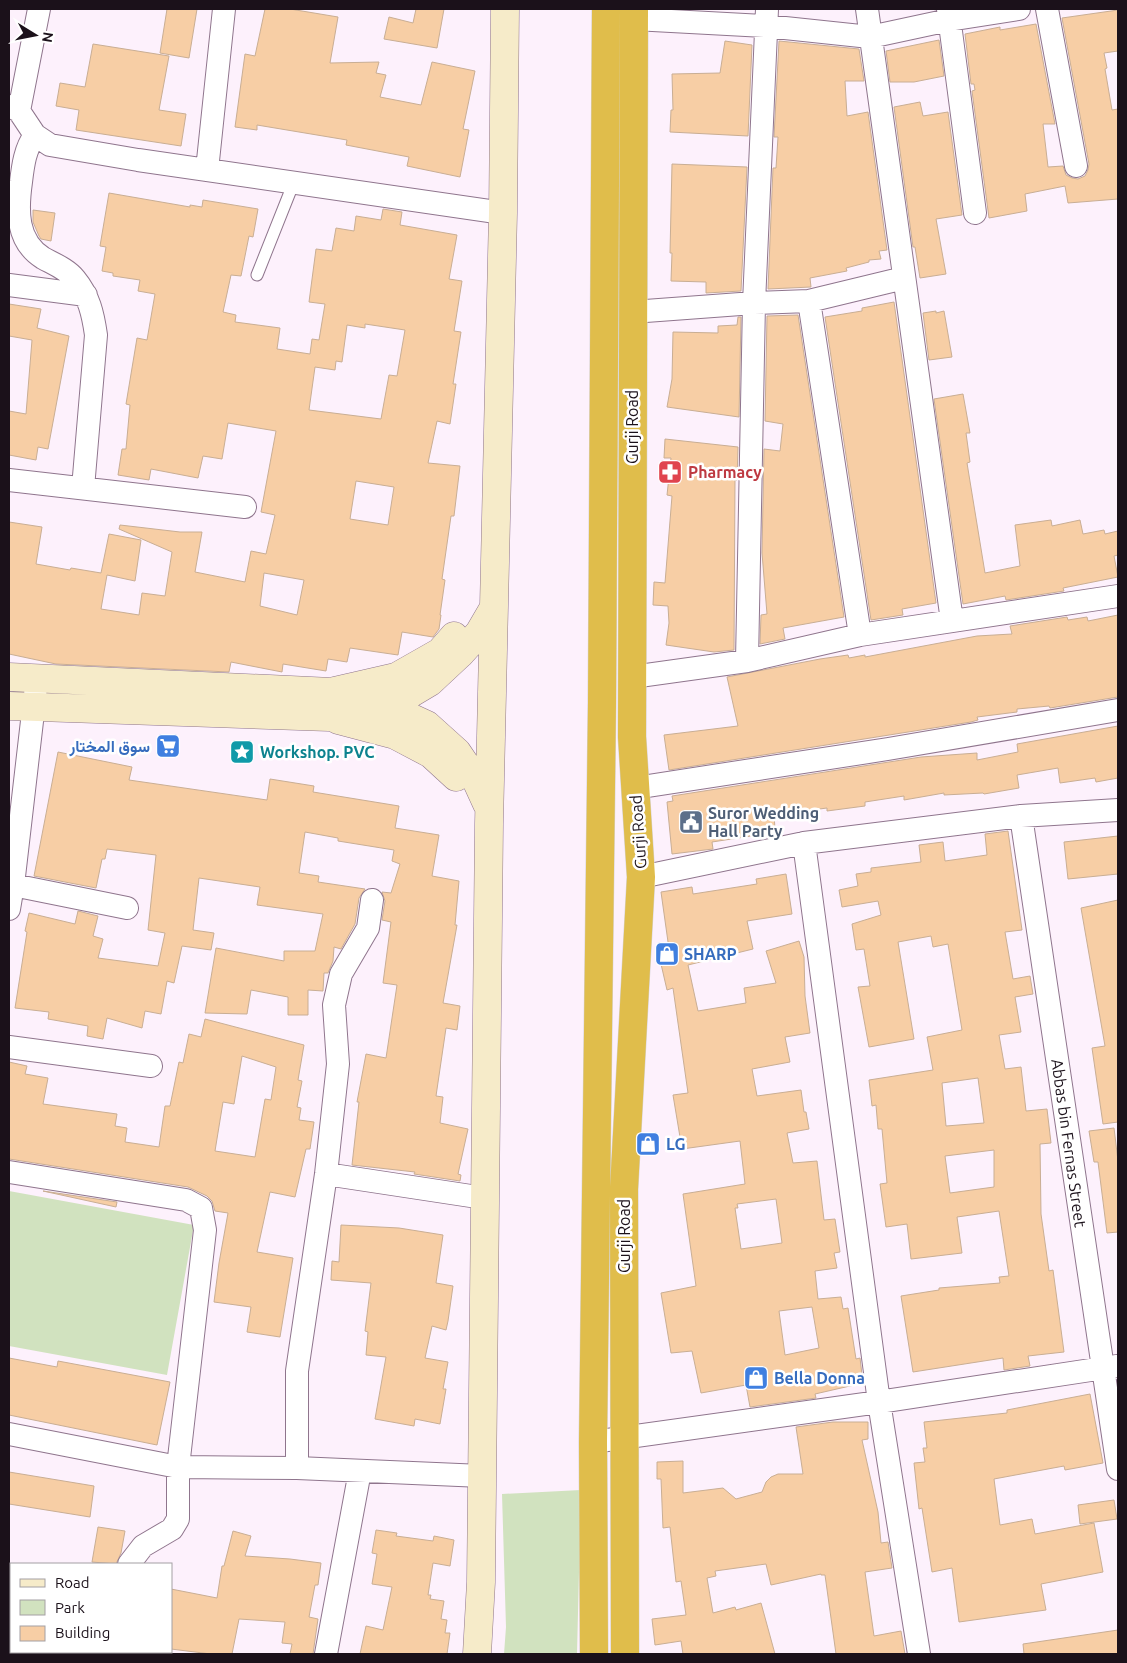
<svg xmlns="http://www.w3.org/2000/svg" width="1127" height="1663" viewBox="0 0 1127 1663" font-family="Ubuntu,Vazirmatn,sans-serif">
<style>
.green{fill:#d1e2bf}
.building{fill:#f7cea5;stroke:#c9ae94;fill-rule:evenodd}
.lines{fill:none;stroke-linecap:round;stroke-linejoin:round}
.lane-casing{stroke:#8f758d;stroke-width:13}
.street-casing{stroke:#8f758d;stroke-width:24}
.secondary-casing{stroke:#8f758d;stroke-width:29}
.highway-casing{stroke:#d6d4d6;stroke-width:29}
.lane{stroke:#fff;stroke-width:11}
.street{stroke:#fff;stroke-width:22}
.secondary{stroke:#f6ebc9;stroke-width:28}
.highway{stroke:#e0bd4b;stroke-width:28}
.labels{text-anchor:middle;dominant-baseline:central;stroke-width:5;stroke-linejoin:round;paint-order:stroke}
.street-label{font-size:16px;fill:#1b111a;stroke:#fff}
.health-label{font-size:16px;font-weight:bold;fill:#be3a42;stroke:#fff;text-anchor:start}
.shop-label{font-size:16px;font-weight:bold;fill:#366cbe;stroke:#fff;text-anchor:start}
.culture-label{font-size:16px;font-weight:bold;fill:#0d838f;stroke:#fff;text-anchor:start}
.service-label{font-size:16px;font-weight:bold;fill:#4e5e75;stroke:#fff;text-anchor:start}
</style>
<rect width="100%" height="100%" fill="#fdf1fc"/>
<path class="green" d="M9,1191L194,1225L167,1375L9,1346Z
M581,1490L577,1654H504L506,1627L502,1494Z"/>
<path class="building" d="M167,9H197L189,58L160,53Z
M265,9H290L338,17L330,63L379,62L376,73L386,75L380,97L421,105L432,62L475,71L463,129L469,130L460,177L407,166L409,157L346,145L347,140L257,125V130L235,127L245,54L255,56Z
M416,9H444L437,48L384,39L389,17L413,23Z
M1118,10V51L1104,53L1107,68L1105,69L1112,110L1118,109V199L1068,203L1065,186L1025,194L1027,211L989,218L972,91L975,90L974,84H971L965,34L1000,27V30L1036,24L1055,124H1043L1048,167L1063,166L1066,175L1072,178L1078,179L1085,176L1088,170L1089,164L1062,18Z
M939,40L944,76L914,82H890L886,51Z
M725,41L752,45L748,136L670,132L671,110H673L672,74L720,73Z
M779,41L859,49L864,81H845L847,116L868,112L887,250L879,251L881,259L869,260V262L846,268L847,271L810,278L811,287L768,289L773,168H776L778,137H774Z
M93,44L169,56L159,110L186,114L181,146L76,130L79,110L56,106L60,83L85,87Z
M920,102L923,116L948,112L962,215L936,219L946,274L920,278L915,247H913L894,107Z
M672,164L747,167L741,291L706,293V282L671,281L672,253H670Z
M109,193L190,207V205L202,207L203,200L258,209L253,237L249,236L241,276L231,275L223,312L236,315L235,322L280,328L277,349L310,354L312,339L319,340L325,304L309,302L316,249L332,251L336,228L354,231L356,216L381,220L383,209L402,212L400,225L457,235L449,279L462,281L454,331L461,332L453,384H456L450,424L437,421L428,463L460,466L454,516H451L442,579L445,580L440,615H441L439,629L433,637L402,632L398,655L350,648L347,662L328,659L326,671L283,664L282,672L231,662L229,672L56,664L9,654V522L42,527L36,564L70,570L71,568L101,573L109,534L141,540L135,581L107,575L101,609L139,615L142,593L165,596L172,552L119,529L120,525L180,532H202L195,572L245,582L251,551L266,554L275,515L261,512L276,431L228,423L222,459L203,456L198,478L151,469L149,480L118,475L122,449H126L130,405L126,404L137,338L147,340L155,294L138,291L140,280L113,276V273L102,271L106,247L100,246ZM365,324L405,330L397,376L389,375L381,419L309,410L315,367L335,370L336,361L342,362L347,325L365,328ZM356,481L394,487L388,525L350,519ZM264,573L304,580L297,615L260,606Z
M33,210L55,213L51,241L41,239L39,236L33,222Z
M894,302L936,603L902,609L903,615L871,620L825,317L862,311V308Z
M9,304L41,309L37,328L69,336L48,449L38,447L36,460L9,455V411L26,414L32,340L9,336Z
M936,311V313L944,311L952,357L929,360L923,313Z
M798,315L844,617L783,628L785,639L760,644L761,615L767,614L762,553L764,449L780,451L783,424L765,421L767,316Z
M738,317H741L739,417L667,407L672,379L673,332L718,333V326L737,325Z
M963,394L970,433H966L970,462L967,463L985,573L1020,566L1015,525L1051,520L1052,526L1080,520L1083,534L1104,530L1105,534L1118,531V555L1114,556L1118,577L1063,588L1064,591L1006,600L1005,596L963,604L934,399Z
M665,439L738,447L737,480H735L734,650L714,652L666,645L669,623L668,606L653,605L654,582L665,583L672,496L667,495L671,458H664Z
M1118,615V697L1050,708L1049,706L1017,709V712L977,717L978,720L971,722L669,770L664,735L738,726L727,677L820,659L848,655L849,658L865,655V657L977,636L1012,634L1010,626L1067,617L1068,620L1087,617L1088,621Z
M1118,726V778L1096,782L1095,778L1060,783L1058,768L1017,775L1019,788L984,794L983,793L944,795V793L904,800V796L865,802V806L827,811V808L774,815L775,829L750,830L751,836L712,842L713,849L672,854L667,802L673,801L672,796L921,757L977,753V760L1018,752L1017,744Z
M58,752L132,767L129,780L267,800L270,779L314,786L313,792L399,806L395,828L439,835L432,876L459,881L455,925H457L443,1003L460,1006L457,1030L446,1028L436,1096L443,1097L440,1123L468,1129L458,1174L461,1175L460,1181L414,1174L415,1172L352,1165L359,1102H357L366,1054L386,1058L397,985L383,983L391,922L382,920L385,901L382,892L391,893L400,864L392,861L394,850L338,841V838L305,832L299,873L319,876L318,882L365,889L359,898L355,924L341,949L334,947L333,961L328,973H324L323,991L308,990V1015H288V997L251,990L247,1014L205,1013L216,948L284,961V951H315L323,914L257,905L260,887L199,878L193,930L214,933L211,950L182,946L174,983L167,981L161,1014L145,1011L142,1028L107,1018L103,1039L87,1036L88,1026L48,1019L49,1012L15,1008L27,932L25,931L29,913L75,924L78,911L98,916L93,936L103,939L98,958L158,966L165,933L148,930L156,855L107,849L105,859H102L96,888L34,876Z
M1008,831L1022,930L1005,932L1013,979L1030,976L1033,994L1015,997L1021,1032L999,1035L1005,1069L1021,1067L1026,1111L1047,1109L1051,1143L1040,1144L1041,1214L1049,1271L1053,1270L1064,1352L1028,1356L1030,1366L1004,1370L1003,1358L913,1372L901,1296L939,1290V1288L1000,1283L999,1277L1009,1276L999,1211L957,1217L962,1253L911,1259L907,1224L886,1227L880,1184L887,1183L882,1129H878L876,1105L872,1106L869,1080L933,1070L927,1037L962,1030L948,944L933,947L931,936L898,942L914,1039L869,1047L858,987L870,986L864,949L856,950L852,924L881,915L878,901L842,907L839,890L858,886L856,874L871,872V868L921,862L919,845L943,842L945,861L987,855L985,834ZM978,1078L984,1123L946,1126L942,1083ZM994,1150V1187L950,1193L945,1156Z
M1118,836V874L1068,879L1064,842Z
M786,874L792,914L747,921L753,949L688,965L698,1011L746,1003L744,988L776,983L766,951L799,941L804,957L805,996L810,1033L785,1037L790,1062L752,1069L757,1096L801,1090L804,1112H806L809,1129L787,1133L793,1163L817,1161L824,1220L835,1219L840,1252L834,1253L837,1268L815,1271L818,1299L841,1297L843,1309L848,1308L856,1359L860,1358L863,1383L815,1394L816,1398L750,1407L746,1385L701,1393L692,1351L671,1353L661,1293L696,1286L683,1194L745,1184L740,1141L682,1149L673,1095L688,1093L673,988L667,990L658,951L669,949L661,892L692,887L693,894L757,884L756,879ZM776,1199L782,1243L741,1249L735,1208H738L737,1204ZM812,1307L819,1348L785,1355L779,1311Z
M1118,900V1122L1103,1124L1092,1048L1105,1046L1081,908Z
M205,1019L304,1045L298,1080L302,1081L297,1107L301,1108L299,1120L314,1122L310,1149H306L295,1197L270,1192L257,1252L293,1258L280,1337L247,1332L251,1307L214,1302L219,1263L228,1213L215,1211L212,1201L207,1196L188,1187L9,1159V1062L27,1066L25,1074L48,1078L43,1104L117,1114L115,1126L127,1128L125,1142L159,1147L165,1106H170L179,1062L183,1063L189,1034L201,1037ZM242,1056L276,1067L271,1100L265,1099L255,1157L215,1151L223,1102L234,1104Z
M1114,1128L1118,1161V1232L1107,1233L1098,1162H1094L1089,1131Z
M43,1191L117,1202L116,1207Z
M341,1225L399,1228L443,1235L436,1283L453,1286L448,1321L446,1330L432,1326L425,1358L448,1362L443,1389H446L440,1424L415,1419L414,1426L375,1419L386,1357L366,1355L368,1332L365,1331L371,1283L331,1280L332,1261L339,1262Z
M9,1358L57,1367L58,1361L170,1382L157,1445L9,1415Z
M1090,1394L1103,1463L1065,1470L1064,1466L994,1479L1000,1525L1032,1519L1035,1534L1094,1523L1103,1572L1041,1584L1046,1610L959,1622L952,1568L932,1572L922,1508L919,1509L914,1463L925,1462L923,1448H927L924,1422L1007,1413V1410Z
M833,1422H868V1439L862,1440L878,1512L881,1543L888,1542L892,1568L865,1572L874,1636L901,1631L905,1654H836L825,1575H821V1574L771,1585L766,1564L715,1571L716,1576L707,1578L713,1613L735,1607L736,1610L761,1603L775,1654H683L681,1641L655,1645L652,1619L686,1615L681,1581L676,1582L670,1527L663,1528L661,1479H657V1462L683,1461V1493L723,1488L736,1499L762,1492L766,1482L771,1477L778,1474H803L796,1427Z
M9,1472L94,1486L90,1517L9,1504Z
M1114,1500L1117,1519L1080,1524L1078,1505Z
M98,1527L125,1531L121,1553L116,1564L92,1562Z
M376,1530L397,1533L396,1536L433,1541L434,1536L454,1540L450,1566L433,1563L428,1595H431L430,1599L444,1601L441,1619L447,1620L445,1633H450L447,1654H360L366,1626L383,1630L392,1587L372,1584L377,1554L372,1553Z
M233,1531L251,1536L245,1556L290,1559L321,1563L318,1585H315L309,1617L318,1619L313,1654H290L292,1644L282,1643L285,1622L239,1619L232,1654H211L171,1649V1589L217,1598L222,1566H224Z
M1118,1630V1654H1024L1023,1644Z"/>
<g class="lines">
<defs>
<path id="lane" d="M257,275L294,182"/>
<path id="street" d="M867,9L952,621
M948,9L975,213
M1047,9L1076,166
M634,19L766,26L870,37L949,20L1019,9
M9,106L19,111L35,135L50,145L138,160L503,213
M19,111L39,9
M35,135C25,149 23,165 21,182C17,210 16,241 43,258C54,264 67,269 75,279C89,296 93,314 96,335L83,488
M207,170L224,9
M9,285L86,295
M809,301L860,635
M632,312L754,303L809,301L904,278
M9,480L245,507
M747,661L754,303L767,9
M632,677L747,661L860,635L1118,596
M635,788L888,749L1118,710
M1021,816L1118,1469
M804,843L879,1402L919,1654
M641,877L804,843L1021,816L1118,810
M13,885L127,908
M9,909L13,885L37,678
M9,1047L151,1066
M9,1172L186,1200L201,1208L205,1230L178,1467V1519L172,1529L143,1546L129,1564
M326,1174L484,1198
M9,1434L178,1467L297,1468L482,1476
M593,1442L879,1402L1117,1366
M297,1468V1371L326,1174L338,1064L334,1005L341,974L368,928L372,900
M115,1654V1652
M326,1654L360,1471"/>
<path id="secondary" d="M9,677L332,692L388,707L427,725L457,752L476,780L487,804
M335,691L396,677L440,652L454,636
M9,706L329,717L388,707L430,682L460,654L479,633L493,609
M338,720L395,735L431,754L456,777
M477,1654L481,1582L489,824L503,213L505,9"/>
<path id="highway" d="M594,1654L593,1442L602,703L606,9
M625,1654L624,1189L641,877L632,737L634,9"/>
</defs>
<use href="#lane" class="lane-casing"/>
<use href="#street" class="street-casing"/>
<use href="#secondary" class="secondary-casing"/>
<use href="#highway" class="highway-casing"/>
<use href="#lane" class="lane"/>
<use href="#street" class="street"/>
<use href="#secondary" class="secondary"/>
<use href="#highway" class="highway"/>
</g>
<defs>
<symbol id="pharmacy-square" viewBox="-11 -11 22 22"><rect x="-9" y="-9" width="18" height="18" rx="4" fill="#e0444e" stroke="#fff"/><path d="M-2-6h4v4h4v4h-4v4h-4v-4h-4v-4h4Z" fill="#fff"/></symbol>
<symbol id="supermarket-square" viewBox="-11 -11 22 22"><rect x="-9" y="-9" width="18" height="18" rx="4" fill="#3f7fe0" stroke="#fff"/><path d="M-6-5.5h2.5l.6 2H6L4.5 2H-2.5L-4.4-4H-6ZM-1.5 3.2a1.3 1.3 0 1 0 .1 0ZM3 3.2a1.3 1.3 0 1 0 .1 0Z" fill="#fff"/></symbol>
<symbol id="sight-square" viewBox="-11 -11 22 22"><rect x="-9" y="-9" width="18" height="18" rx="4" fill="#0f9aa8" stroke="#fff"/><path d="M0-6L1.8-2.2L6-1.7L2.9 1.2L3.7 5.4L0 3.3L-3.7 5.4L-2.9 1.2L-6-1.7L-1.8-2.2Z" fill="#fff"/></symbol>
<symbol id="civic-square" viewBox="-11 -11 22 22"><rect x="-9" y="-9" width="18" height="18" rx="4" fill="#5c6f8a" stroke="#fff"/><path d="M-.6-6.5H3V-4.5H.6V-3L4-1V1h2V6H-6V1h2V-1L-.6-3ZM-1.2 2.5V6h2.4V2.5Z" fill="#fff"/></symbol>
<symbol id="shop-square" viewBox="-11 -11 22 22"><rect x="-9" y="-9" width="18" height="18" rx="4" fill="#3f7fe0" stroke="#fff"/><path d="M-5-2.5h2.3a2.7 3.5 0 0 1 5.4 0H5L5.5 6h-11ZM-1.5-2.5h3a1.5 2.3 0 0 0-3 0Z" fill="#fff"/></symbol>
</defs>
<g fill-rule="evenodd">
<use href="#pharmacy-square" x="656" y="458" width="28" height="28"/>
<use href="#supermarket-square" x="154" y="732" width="28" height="28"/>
<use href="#sight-square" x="228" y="738" width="28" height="28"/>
<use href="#civic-square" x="677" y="808" width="28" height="28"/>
<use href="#shop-square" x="653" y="940" width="28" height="28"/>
<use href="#shop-square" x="634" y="1130" width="28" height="28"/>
<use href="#shop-square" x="742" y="1364" width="28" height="28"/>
</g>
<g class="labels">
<g class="street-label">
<text transform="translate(632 427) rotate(-90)">Gurji Road</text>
<text transform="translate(638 832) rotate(-94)">Gurji Road</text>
<text transform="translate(1069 1143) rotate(82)">Abbas bin Fernas Street</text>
<text transform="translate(624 1236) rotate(-90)">Gurji Road</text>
</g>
<g class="health-label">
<text x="688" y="472">Pharmacy</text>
</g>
<g class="shop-label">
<text x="150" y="746" text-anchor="end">سوق المختار</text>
<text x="684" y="954">SHARP</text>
<text x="666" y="1144">LG</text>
<text x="774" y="1378">Bella Donna</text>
</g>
<g class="culture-label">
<text x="260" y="752">Workshop. PVC</text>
</g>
<g class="service-label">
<text x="708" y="813">Suror Wedding<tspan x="708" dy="18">Hall Party</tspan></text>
</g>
</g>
<rect width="1127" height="1663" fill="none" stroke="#1b111a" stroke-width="20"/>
<rect x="10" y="1563" width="162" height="90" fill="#ffffff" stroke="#a4a0a3"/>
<rect x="20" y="1579" width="25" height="8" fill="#f6ebc9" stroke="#a4a0a3"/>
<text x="55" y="1588" font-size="15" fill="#1b111a">Road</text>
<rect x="20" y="1600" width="25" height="15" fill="#d1e2bf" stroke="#a4a0a3"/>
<text x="55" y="1613" font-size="15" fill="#1b111a">Park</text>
<rect x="20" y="1626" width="25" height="15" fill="#f7cea5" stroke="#a4a0a3"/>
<text x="55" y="1638" font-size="15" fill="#1b111a">Building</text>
<g transform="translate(35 35) rotate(100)" stroke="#ffffff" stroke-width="4" paint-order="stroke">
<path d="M0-4L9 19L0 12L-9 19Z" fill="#1b111a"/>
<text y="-8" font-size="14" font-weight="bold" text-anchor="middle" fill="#1b111a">N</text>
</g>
</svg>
